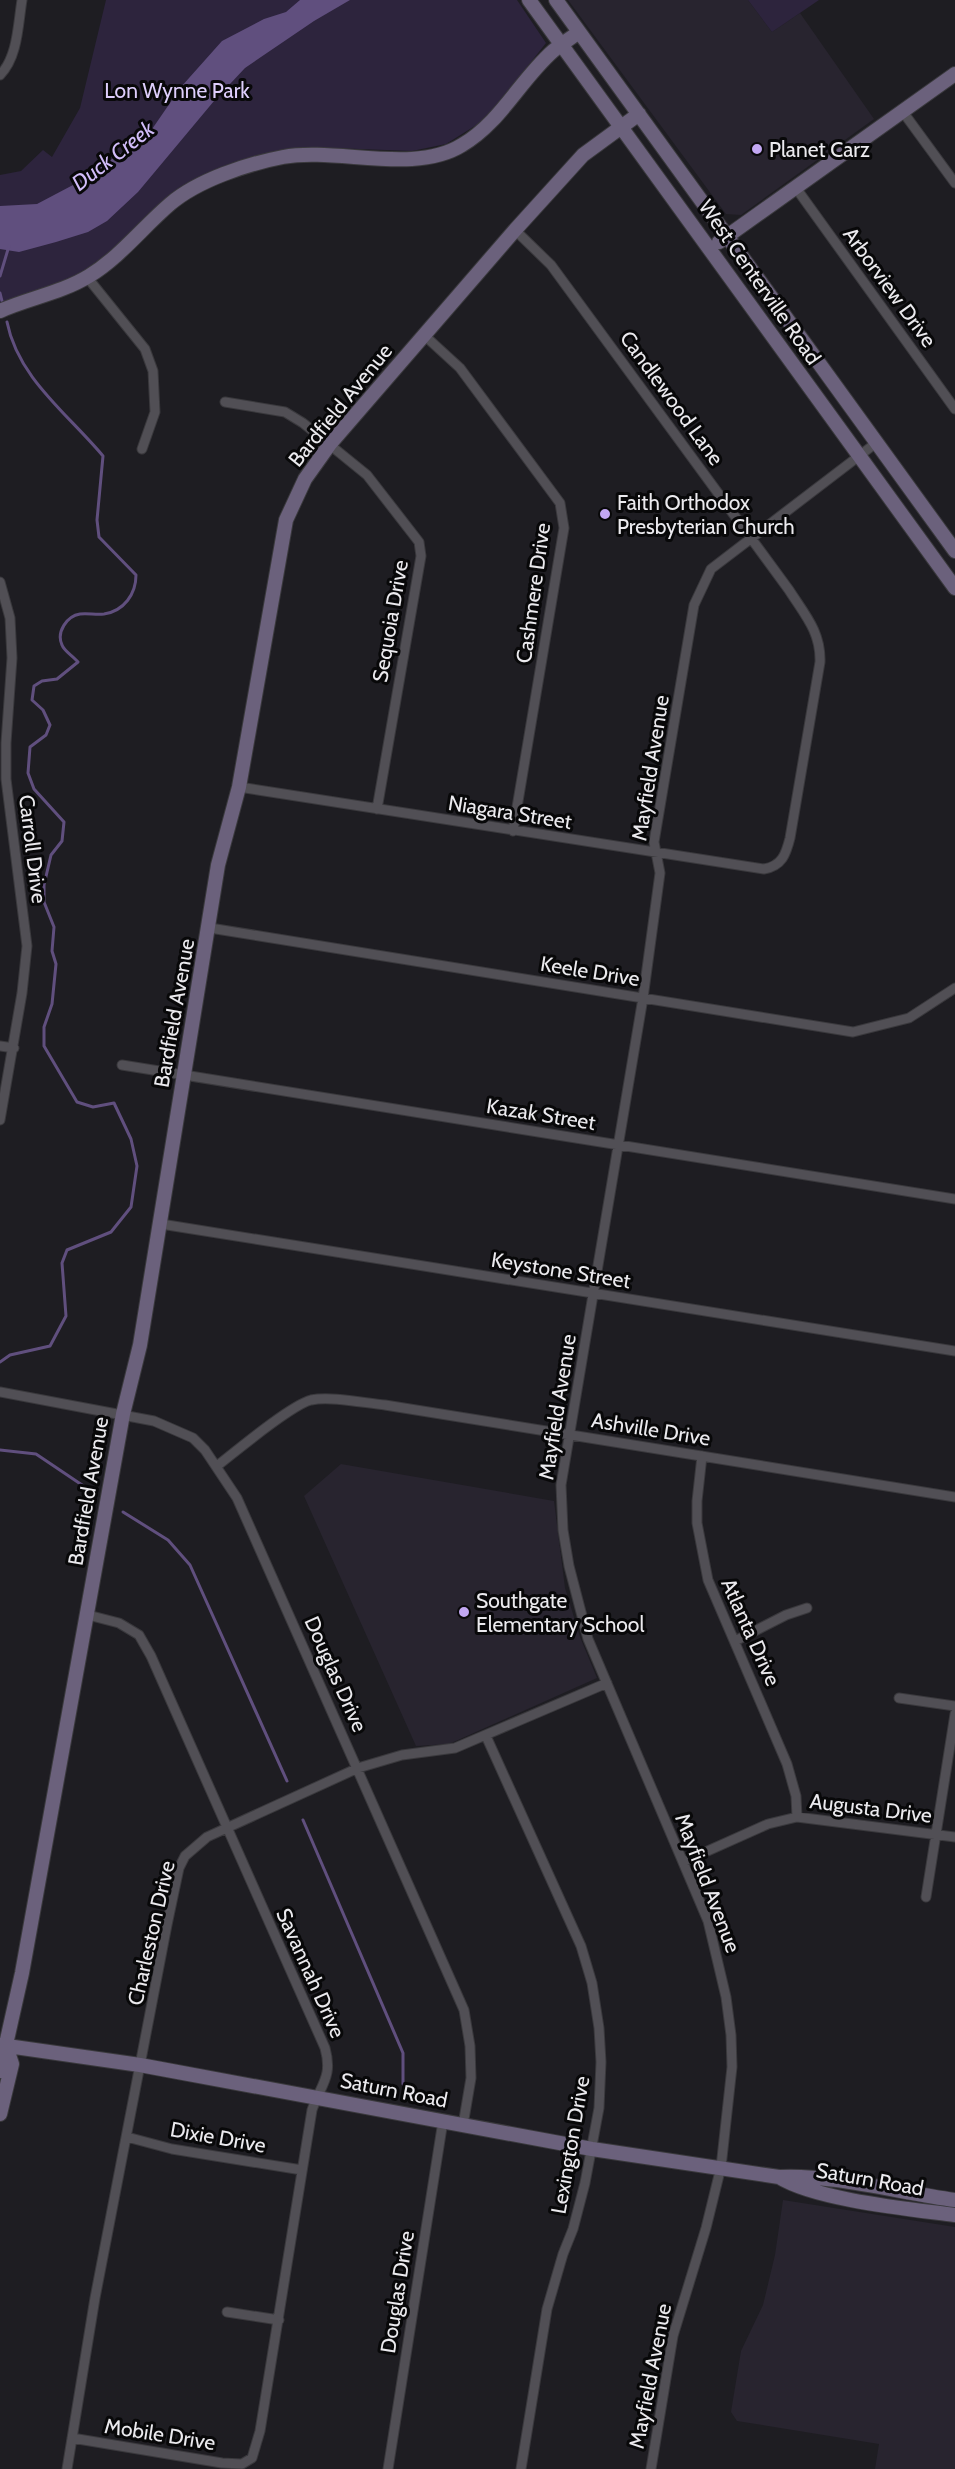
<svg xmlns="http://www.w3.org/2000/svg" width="955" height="2469" viewBox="0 0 955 2469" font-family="Cabin,sans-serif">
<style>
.built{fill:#28242f}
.green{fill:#2d243d}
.water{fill:#604f7e}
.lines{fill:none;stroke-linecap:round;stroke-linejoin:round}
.stream{stroke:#604f7e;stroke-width:3}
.street-casing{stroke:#3a393d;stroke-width:11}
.secondary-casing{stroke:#3a393d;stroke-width:16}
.street{stroke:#514f55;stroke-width:9}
.secondary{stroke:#6b617c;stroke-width:14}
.poi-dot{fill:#c2a7f2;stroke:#080809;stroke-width:2}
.labels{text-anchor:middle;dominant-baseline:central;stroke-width:6;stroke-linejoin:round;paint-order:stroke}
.park-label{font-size:21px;fill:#decefc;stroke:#080809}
.poi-label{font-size:21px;fill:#ebeaee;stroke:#080809;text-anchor:start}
.street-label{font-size:21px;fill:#ebeaee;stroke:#080809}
.water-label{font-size:22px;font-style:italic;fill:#d2bdfa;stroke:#080809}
</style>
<rect width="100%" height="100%" fill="#1e1d22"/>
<path class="built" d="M568,0H748L772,32L800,13L874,119L741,215L726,214Z
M341,1464L554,1501L565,1588L580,1637L597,1678L449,1744L416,1746L304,1496Z
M783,2200L955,2227V2469H875L879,2444L737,2421L731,2412L741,2351L763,2305L775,2255Z"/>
<path class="green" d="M106,0H517L546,43L486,119L446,144L412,151L333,148L283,150L234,166L188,183L160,203L133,232L86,274L0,304V175L21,171L43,150L52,157L80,108Z
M748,0H819L772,32Z"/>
<path class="water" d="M300,0H350L314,21L245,68L214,101L138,192L107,221L88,232L56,242L19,252L0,249V206L37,204L73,185L148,135L181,87L222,41L264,19L286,12Z"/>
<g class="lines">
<path class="stream" d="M0,276L9,246
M0,293L2,301
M0,1362L10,1355L50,1346L66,1316L62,1263L67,1250L111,1232L131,1207L137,1166L131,1139L114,1103L93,1107L77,1102L44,1046V1027L52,1004L56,964L52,951L54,927L44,902V885L51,855L62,841L64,822L34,789L28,773L30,747L46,735L50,725L43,710L32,700L34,686L42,681L57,679L78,662C73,656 64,651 62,645C56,632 67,616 80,614C88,613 96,615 104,614C124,611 136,594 136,575L99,537L97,520L103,456C68,414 18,378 7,322
M0,1450L36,1454L91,1491
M123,1512L168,1540L190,1565L287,1781
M303,1820L403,2053V2084"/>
<defs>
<path id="street" d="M0,75C18,57 18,24 22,0
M903,112L955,183
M796,188L955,409
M87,277L145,349L153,371L155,412L142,449
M424,335L460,368L560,503L564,528L513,831
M225,402L285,412L303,423L367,475L419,542L421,556L377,809
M0,582L10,618L12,658L6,743V779L27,946L22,993L0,1120
M239,787L764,869C782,866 786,854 790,838L820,662C821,632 805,615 789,590L551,265L515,230
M210,928L853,1032L909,1018L955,988
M0,1046L14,1048
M122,1065L955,1199
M161,1224L955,1351
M0,1392L154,1421L193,1438L205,1450L237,1498L464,2010L470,2046L471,2078L463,2125
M702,1456L697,1501V1523L708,1580L787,1764L796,1796L797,1817
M217,1466C236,1451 291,1405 311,1400C331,1396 364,1403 385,1405L955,1497
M735,1641L786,1615L807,1608
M899,1698L955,1706
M486,1736L581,1946L592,1983L599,2028L601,2062L599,2108L585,2183L573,2229L563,2254L547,2309L521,2469
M683,1862L768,1824L797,1817L955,1837
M926,1897L955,1714
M127,2137L172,2149L302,2170
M227,2312L279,2320
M72,2438L222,2463L242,2464L252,2458L260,2431L312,2110C321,2084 333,2077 325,2048L151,1656L139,1635L119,1623L88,1615
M67,2469L95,2298L167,1925L179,1868L185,1856L207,1837L358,1768L402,1755L455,1748L607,1683
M388,2469L443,2121
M651,2469L673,2336L706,2228L721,2167L732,2067L731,2035L726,1997L708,1921L588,1639L569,1566L563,1530L561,1485L643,998L660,873L654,842L694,605L711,569L876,443"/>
<path id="secondary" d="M529,0L955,588
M556,0L955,551
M719,242L955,74
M0,311C29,298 61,293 89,276C120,257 142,228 170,204C198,180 247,164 283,157C337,147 414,175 462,145C501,122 520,80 553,51C561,44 571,38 579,32
M0,2045L140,2065L592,2149L779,2177C832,2174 901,2193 955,2200
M0,2071L22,1973L123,1414L140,1345L218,865L239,787L286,520L305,479L330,444L515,230L583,155L639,114
M0,2114L12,2064L6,2046
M779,2177C816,2200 910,2209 955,2215"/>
</defs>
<use href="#street" class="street-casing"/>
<use href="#secondary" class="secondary-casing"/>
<use href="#street" class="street"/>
<use href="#secondary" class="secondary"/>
</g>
<g class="poi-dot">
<circle cx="757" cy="149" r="6"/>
<circle cx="605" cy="514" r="6"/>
<circle cx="464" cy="1612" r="6"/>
</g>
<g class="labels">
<g class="park-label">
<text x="177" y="90">Lon Wynne Park</text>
</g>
<g class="poi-label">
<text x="769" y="149">Planet Carz</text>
<text x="617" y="502">Faith Orthodox<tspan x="617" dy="24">Presbyterian Church</tspan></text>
<text x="476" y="1600">Southgate<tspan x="476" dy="24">Elementary School</tspan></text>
</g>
<g class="street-label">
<text transform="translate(760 282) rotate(55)">West Centerville Road</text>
<text transform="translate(890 287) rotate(54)">Arborview Drive</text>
<text transform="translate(672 398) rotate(54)">Candlewood Lane</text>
<text transform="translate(340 405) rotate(-51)">Bardfield Avenue</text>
<text transform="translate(533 593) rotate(-82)">Cashmere Drive</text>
<text transform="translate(390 621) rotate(-80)">Sequoia Drive</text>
<text transform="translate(650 768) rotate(-81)">Mayfield Avenue</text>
<text transform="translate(510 812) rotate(9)">Niagara Street</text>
<text transform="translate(33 849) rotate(83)">Carroll Drive</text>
<text transform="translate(590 971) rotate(9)">Keele Drive</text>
<text transform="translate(174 1013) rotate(-80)">Bardfield Avenue</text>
<text transform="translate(541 1114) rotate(9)">Kazak Street</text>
<text transform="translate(561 1270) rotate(9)">Keystone Street</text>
<text transform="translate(557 1407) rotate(-81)">Mayfield Avenue</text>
<text transform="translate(651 1429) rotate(9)">Ashville Drive</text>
<text transform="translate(88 1491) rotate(-80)">Bardfield Avenue</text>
<text transform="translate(751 1632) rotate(66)">Atlanta Drive</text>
<text transform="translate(336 1674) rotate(66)">Douglas Drive</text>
<text transform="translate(871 1808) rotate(7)">Augusta Drive</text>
<text transform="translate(708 1883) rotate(69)">Mayfield Avenue</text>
<text transform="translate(151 1933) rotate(-77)">Charleston Drive</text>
<text transform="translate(311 1973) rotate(66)">Savannah Drive</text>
<text transform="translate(394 2090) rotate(11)">Saturn Road</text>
<text transform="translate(218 2137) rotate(10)">Dixie Drive</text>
<text transform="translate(570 2145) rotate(-80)">Lexington Drive</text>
<text transform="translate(870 2179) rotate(10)">Saturn Road</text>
<text transform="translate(397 2292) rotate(-81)">Douglas Drive</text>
<text transform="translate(650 2376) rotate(-79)">Mayfield Avenue</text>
<text transform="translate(160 2434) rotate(9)">Mobile Drive</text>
</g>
<g class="water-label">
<text transform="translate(113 156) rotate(-38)">Duck Creek</text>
</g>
</g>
</svg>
